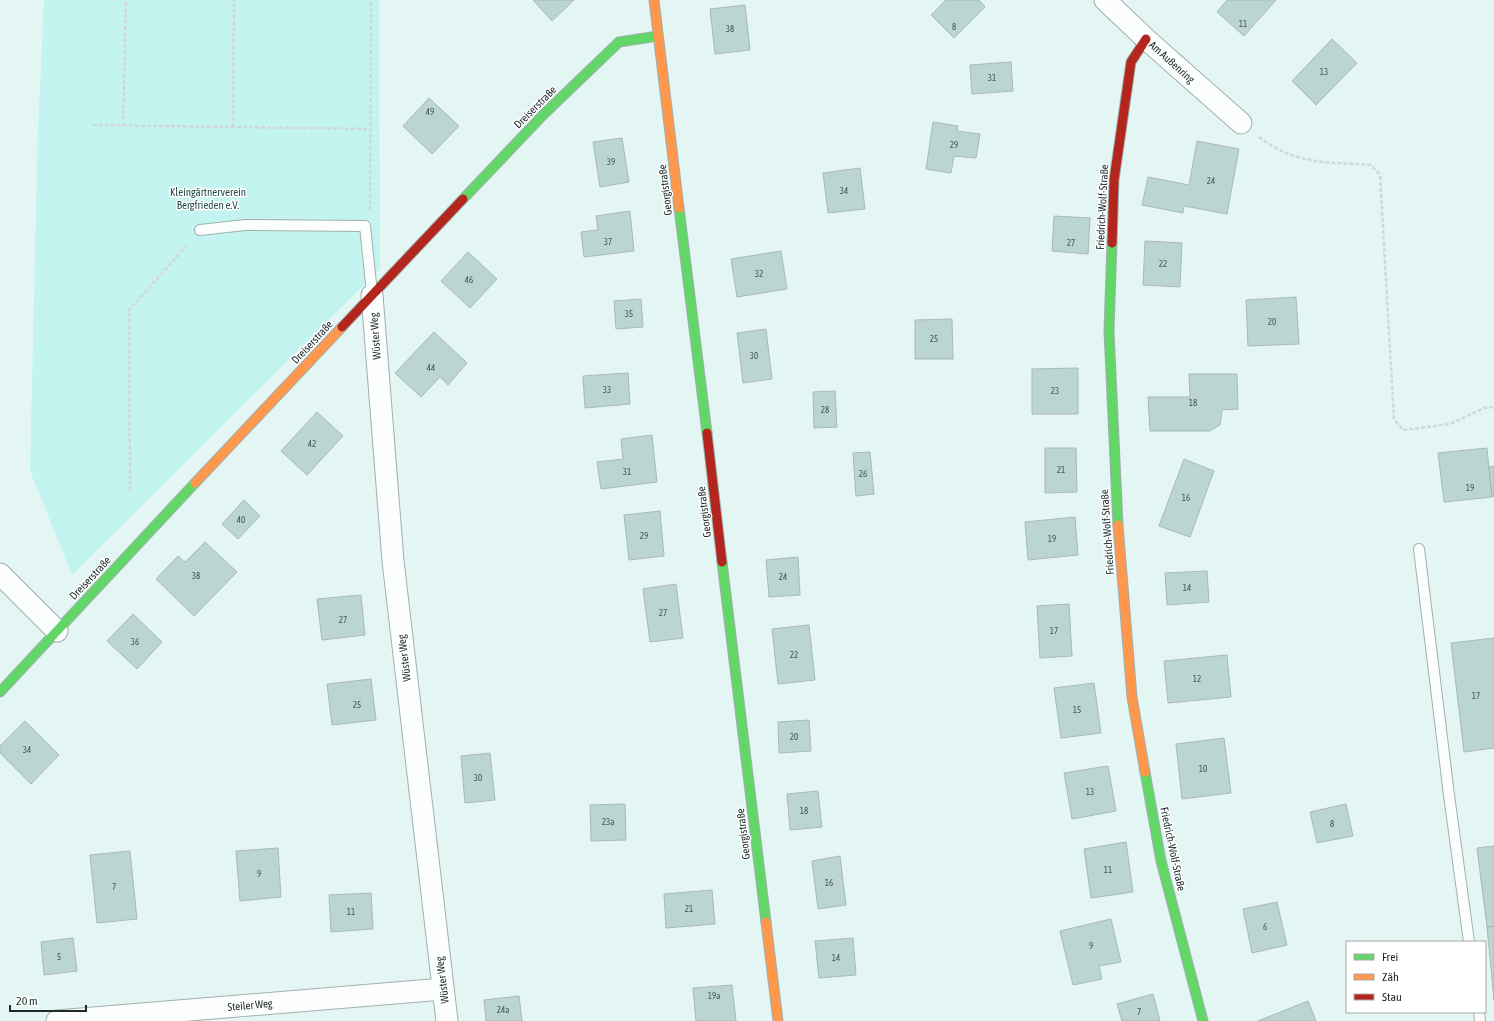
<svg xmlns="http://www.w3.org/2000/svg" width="1494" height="1021" viewBox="0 0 1494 1021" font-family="'Asap Condensed',sans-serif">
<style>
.green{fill:#c3f4ef}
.building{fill:#bad5d2;stroke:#aab9b8}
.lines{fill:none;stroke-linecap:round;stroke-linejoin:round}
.lane-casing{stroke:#a0b0ae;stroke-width:12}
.street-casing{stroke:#a0b0ae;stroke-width:23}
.fast-casing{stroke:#a0b0ae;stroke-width:11}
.slow-casing{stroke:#a0b0ae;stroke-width:11}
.jam-casing{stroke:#a0b0ae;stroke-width:11}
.path{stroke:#d2d8d7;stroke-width:2.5;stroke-dasharray:4 2;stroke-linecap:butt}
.lane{stroke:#fbfefd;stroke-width:10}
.street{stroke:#fbfefd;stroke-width:21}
.fast{stroke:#63d668;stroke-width:9}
.slow{stroke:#ff974d;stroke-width:9}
.jam{stroke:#b3261e;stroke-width:9}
.labels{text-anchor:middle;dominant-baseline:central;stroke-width:3;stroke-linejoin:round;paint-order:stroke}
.number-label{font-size:9px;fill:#445653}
.street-label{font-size:11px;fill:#1d2b29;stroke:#fff}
.park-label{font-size:11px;fill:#234e4a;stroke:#fff}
</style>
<rect width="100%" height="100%" fill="#e3f6f4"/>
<path class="green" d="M44,0H379L380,269L72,575L30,471L38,129Z"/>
<path class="building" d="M533,0H574L552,21Z
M946,0H979L985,7L954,38L931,15Z
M1227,0H1276L1244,36L1217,12Z
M745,5L750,50L715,54L710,9Z
M1332,39L1357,63L1316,105L1292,81Z
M1011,62L1013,91L972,94L970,65Z
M429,98L459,126L432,154L403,126Z
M933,122L958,126L957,131L980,134L976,158L954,156L951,173L926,169Z
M622,138L629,182L600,187L593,142Z
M1197,141L1239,149L1227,214L1184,206L1183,213L1142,205L1148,177L1189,185Z
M860,168L865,209L828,213L823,173Z
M630,211L634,251L584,257L581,232L598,230L596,216Z
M1054,216L1090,218L1088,254L1052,251Z
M1145,241L1182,243L1180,287L1143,285Z
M781,251L787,289L737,297L731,259Z
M468,252L497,279L470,308L441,281Z
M1296,297L1299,344L1248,346L1246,300Z
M641,299L643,327L616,329L614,301Z
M952,319L953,359H915V320Z
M766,329L772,379L743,383L737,333Z
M434,332L467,363L448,385L440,377L421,397L395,373Z
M1078,368V414H1032V369Z
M628,373L630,404L585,408L583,376Z
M1189,374H1237L1238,409L1222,410L1220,425L1210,431H1150L1148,397H1190Z
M835,391L837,427L814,428L813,392Z
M317,412L343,436L307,475L281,451Z
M652,435L657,482L601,489L597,462L623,459L621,439Z
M1045,448H1076L1077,492L1045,493Z
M1487,448L1492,497L1444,502L1438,453Z
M870,452L874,494L856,496L853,453Z
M1184,459L1214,471L1190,537L1159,526Z
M1494,466V496L1492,497L1489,467Z
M244,500L260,516L238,539L222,524Z
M660,511L664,556L629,560L624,515Z
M1075,517L1078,555L1028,560L1025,522Z
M205,542L237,572L194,616L156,579L178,556L185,562Z
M798,557L800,595L769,597L766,560Z
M1207,571L1209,602L1167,605L1165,573Z
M676,584L683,638L650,642L643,589Z
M361,595L365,635L322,640L317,599Z
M1069,604L1072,656L1040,658L1037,606Z
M133,614L162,642L137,669L107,641Z
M809,625L815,680L778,684L772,629Z
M1494,638V748L1464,752L1451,643Z
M1227,655L1231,697L1168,703L1164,661Z
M371,679L376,720L332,725L327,684Z
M1094,683L1101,733L1061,738L1054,688Z
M809,720L811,751L779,753L778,722Z
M25,721L59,755L31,784L0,753V746Z
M1224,738L1231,793L1182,799L1176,744Z
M490,753L495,800L465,803L461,756Z
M1108,766L1116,811L1072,819L1064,773Z
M818,791L822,827L790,830L787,794Z
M625,804L626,840L591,841L590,805Z
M1346,804L1353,836L1317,843L1310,812Z
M1126,842L1133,892L1091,898L1084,849Z
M1494,846V926L1487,927L1477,848Z
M278,848L281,897L240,901L236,851Z
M130,851L137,919L97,923L90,855Z
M840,856L846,905L818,909L812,861Z
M712,890L715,924L666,928L664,894Z
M371,893L373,929L331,932L329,895Z
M1277,902L1287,945L1252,953L1243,909Z
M1111,919L1121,962L1099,966L1102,979L1073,985L1060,931Z
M1494,926V1000L1487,927Z
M73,938L77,971L44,975L41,942Z
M853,938L856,975L819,978L815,941Z
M732,985L736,1021H696L693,988Z
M1153,994L1160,1021H1122L1117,1004Z
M519,996L522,1021H486L484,1000Z
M1308,1001L1316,1021H1258Z"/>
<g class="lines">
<defs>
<path id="lane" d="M200,230L245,225L365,226L372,293
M1419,549L1449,795L1469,942
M1479,1012L1480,1021"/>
<path id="street" d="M1105,0L1146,39L1241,123
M372,295L393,561L447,1021
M0,574L57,631
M57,1021L443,989"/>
<path id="fast" d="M463,199L544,114L619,42L658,36
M679,208L707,433
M1112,243L1109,331L1118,525
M722,562L766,922
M0,692L195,483
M1145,772L1161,861L1203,1021"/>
<path id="slow" d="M654,0L679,208
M195,483L342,327
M1118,525L1132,697L1145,772
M766,922L778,1021"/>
<path id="jam" d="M1112,243L1114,180L1131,62L1146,39
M342,327L463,199
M707,433L722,562"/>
</defs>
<use href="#lane" class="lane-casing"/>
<use href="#street" class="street-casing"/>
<use href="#fast" class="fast-casing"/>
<use href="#slow" class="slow-casing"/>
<use href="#jam" class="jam-casing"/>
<path class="path" d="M93,125L371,129
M123,126L126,0
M233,127L234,0
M1259,137C1295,165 1328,162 1371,165L1380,175L1394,419L1403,430L1450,424L1484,408L1494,407
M370,210L371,0
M130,491L129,310L188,244"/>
<use href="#lane" class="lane"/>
<use href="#street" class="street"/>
<use href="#fast" class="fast"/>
<use href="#slow" class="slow"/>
<use href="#jam" class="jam"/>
</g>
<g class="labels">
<g class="number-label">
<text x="1243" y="24">11</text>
<text x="954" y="27">8</text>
<text x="730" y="29">38</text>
<text x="1324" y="72">13</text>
<text x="992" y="78">31</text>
<text x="430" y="112">49</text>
<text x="954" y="145">29</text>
<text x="611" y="162">39</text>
<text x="1211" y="181">24</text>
<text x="844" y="191">34</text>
<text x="608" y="242">37</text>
<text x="1071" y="243">27</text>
<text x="1163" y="264">22</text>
<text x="759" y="274">32</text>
<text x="469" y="280">46</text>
<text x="629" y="314">35</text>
<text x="1272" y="322">20</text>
<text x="934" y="339">25</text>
<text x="754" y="356">30</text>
<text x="431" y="368">44</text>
<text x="607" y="390">33</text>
<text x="1055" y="391">23</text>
<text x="1193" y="403">18</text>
<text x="825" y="410">28</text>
<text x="312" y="444">42</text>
<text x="1061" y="470">21</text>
<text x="627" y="472">31</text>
<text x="863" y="474">26</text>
<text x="1470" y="488">19</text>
<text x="1186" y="498">16</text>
<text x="241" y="520">40</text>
<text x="644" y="536">29</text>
<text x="1052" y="539">19</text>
<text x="196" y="576">38</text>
<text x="783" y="577">24</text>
<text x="1187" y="588">14</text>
<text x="663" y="613">27</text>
<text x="343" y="620">27</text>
<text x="1054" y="631">17</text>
<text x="135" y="642">36</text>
<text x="794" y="655">22</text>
<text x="1197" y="679">12</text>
<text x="1476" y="696">17</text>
<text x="357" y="705">25</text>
<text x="1077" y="710">15</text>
<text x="794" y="737">20</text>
<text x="27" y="750">34</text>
<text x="1203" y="769">10</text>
<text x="478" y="778">30</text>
<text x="1090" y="792">13</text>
<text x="804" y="811">18</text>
<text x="608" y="822">23a</text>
<text x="1332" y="824">8</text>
<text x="1108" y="870">11</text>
<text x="259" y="874">9</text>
<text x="829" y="883">16</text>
<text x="114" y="887">7</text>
<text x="689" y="909">21</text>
<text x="351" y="912">11</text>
<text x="1265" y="927">6</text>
<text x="1091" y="946">9</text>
<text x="59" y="957">5</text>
<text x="836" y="958">14</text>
<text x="714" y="996">19a</text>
<text x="503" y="1010">24a</text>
<text x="1139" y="1012">7</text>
</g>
<g class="street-label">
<text transform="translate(1172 62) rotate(42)">Am Außenring</text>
<text transform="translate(535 107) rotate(-45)">Dreiserstraße</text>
<text transform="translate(665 190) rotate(-97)">Georgistraße</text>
<text transform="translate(1102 207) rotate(-87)">Friedrich-Wolf-Straße</text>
<text transform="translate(375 336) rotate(-94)">Wüster Weg</text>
<text transform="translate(312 342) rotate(-47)">Dreiserstraße</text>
<text transform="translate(704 512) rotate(-97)">Georgistraße</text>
<text transform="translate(1107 532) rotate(-94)">Friedrich-Wolf-Straße</text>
<text transform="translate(90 578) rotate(-47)">Dreiserstraße</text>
<text transform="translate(404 658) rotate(-97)">Wüster Weg</text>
<text transform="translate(743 834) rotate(-97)">Georgistraße</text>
<text transform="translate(1173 849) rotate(78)">Friedrich-Wolf-Straße</text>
<text transform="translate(442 980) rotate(-97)">Wüster Weg</text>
<text transform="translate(250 1005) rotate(-5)">Steiler Weg</text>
</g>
<g class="park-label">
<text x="208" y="192">Kleingärtnerverein<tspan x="208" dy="13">Bergfrieden e.V.</tspan></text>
</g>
</g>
<rect x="1346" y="941" width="140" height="72" fill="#ffffff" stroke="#a5aaa9"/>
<rect x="1354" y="954" width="20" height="6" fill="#63d668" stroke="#a5aaa9"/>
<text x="1382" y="961" font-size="12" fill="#1d2b29">Frei</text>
<rect x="1354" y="974" width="20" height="6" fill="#ff974d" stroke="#a5aaa9"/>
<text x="1382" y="981" font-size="12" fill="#1d2b29">Zäh</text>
<rect x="1354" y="994" width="20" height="6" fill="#b3261e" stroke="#a5aaa9"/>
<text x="1382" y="1001" font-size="12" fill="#1d2b29">Stau</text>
<path d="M10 1005v6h76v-6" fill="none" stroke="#1d2b29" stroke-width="2"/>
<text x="16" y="1005" font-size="12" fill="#1d2b29" stroke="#ffffff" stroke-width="3" paint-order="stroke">20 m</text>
</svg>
